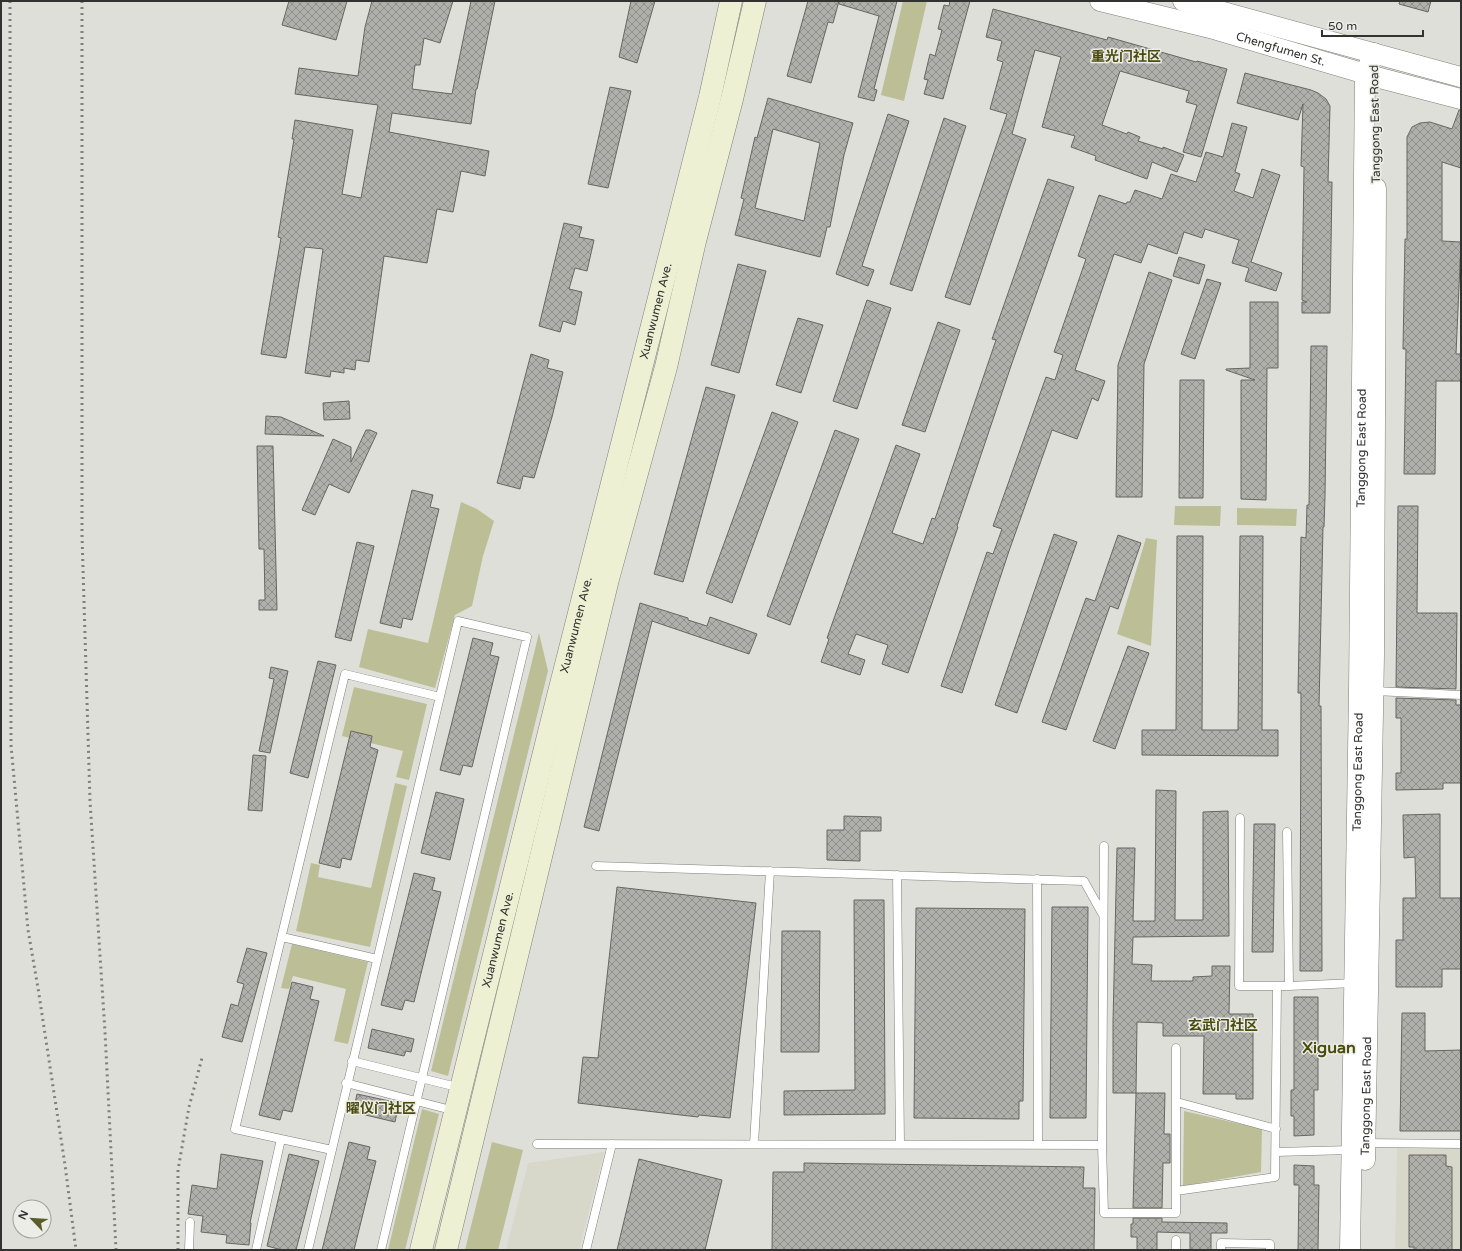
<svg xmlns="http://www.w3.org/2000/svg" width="1462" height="1251" viewBox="0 0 1462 1251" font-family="'Varela Round','Noto Sans SC',sans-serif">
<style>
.built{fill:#d7d8ca}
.grass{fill:#bcbf95}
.building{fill:url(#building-cross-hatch);stroke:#676762;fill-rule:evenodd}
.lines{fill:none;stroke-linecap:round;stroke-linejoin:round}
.service-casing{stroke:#7e7f79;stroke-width:9}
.tertiary-casing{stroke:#7e7f79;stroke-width:21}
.secondary-casing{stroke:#7e7f79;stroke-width:23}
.service{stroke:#fff;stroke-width:8}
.tertiary{stroke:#fff;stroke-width:20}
.secondary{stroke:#eef0d4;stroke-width:22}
.rail{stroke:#7f807b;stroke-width:3;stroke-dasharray:2 4;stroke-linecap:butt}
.labels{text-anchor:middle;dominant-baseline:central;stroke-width:3;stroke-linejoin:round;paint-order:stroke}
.street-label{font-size:12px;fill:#323330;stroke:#ecede6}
.quarter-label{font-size:14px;font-weight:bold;fill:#4a4c0f;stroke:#ecede6}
.district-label{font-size:16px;font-weight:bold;fill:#4a4c0f;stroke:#ecede6}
</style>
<defs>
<pattern id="building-cross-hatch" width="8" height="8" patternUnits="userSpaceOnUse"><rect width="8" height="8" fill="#afb0aa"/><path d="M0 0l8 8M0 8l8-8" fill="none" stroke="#8f908b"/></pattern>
</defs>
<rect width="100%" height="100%" fill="#dfdfd9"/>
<path class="built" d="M1397,1147L1461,1148V1250H1395Z
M604,1152L579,1250H506L528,1163Z"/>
<path class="grass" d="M903,1H927L904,101L881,95Z
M461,502L477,509L494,521L483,556L472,606L455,615L435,688L359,667L368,629L428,643Z
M1175,506H1221L1220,526L1174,525Z
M1237,508L1297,509L1296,526L1237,525Z
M1146,538L1157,540L1151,646L1117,634Z
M539,633L548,671L448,1076L431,1071Z
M354,687L427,704L409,780L396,777L403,751L342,736Z
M395,783L407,786L370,947L296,931L311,863L320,865L318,877L371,888Z
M292,944L368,962L348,1044L334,1041L346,989L293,976L289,989L281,988Z
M422,1109L439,1114L405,1250H388Z
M1184,1111L1262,1129L1261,1172L1183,1186Z
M492,1142L523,1150L498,1250H465Z"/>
<path class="building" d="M289,1H347L336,40L282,25Z
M372,1H453L440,43L424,38L420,65H415L412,89L452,94L471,1H495L477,89H476L471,124L392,113L389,132L489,151L485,176L461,171L453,212L437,209L427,263L384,256L369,362L356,360L355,370L344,368V373L331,371L330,377L305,373L323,249L305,247L286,358L261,354L281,238L278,237L294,139H292L295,120L353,130L342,194L361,198L378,105L295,94L299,68L358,76L365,27Z
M631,1H655L637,63L619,57Z
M808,1H897L874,89L877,90L874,101L858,97L879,16L839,4V1L833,23L828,22L811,83L787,76Z
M950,1H970L943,99L924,94L928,80L924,79L930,54L935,56L942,30L938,29L944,5L949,6Z
M1400,1H1431L1428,12L1399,4Z
M993,9L1107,40L1108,37L1196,62L1197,61L1227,69L1201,157L1183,152L1197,105L1186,102L1189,91L1120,71L1102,125L1127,134L1128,132L1140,137L1138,141L1163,149V147L1184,155L1177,172L1152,162L1147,179L1095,160L1096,156L1071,147L1075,136L1042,127L1061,57L1035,50L1012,134L1026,139L970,305L945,297L1007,114L990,109L1003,62L997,60L1002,41L986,37Z
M1245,73L1311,90L1318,93L1326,99L1330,106L1328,182H1332L1330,313H1302V302H1307L1302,300L1304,167L1301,166L1303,104L1298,120L1237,103Z
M610,87L631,91L608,188L588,184Z
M768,98L853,123L844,155L830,227H827L820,257L735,235L744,199L741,198L755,137L757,138ZM773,129L820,143L804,221L755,208Z
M1459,110H1461V168L1442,162V241L1461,242L1456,354H1461V381H1436L1435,474H1404L1406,349H1403L1405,239H1407V137L1412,127L1420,123L1430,122L1452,129Z
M888,114L909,121L862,266L874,270L868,286L836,274Z
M944,118L966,126L912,291L890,284Z
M1232,123L1247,127L1235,172L1240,174L1234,191L1253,198L1262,169L1280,175L1251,262L1282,273L1276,291L1245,281L1249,268L1232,263L1239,240L1205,229L1202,238L1184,232L1177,254L1148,244L1141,263L1114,254L1075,370L1105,381L1098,401L1092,398L1077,439L1052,430L1009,551L962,693L941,686L987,552L993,554L1002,529L993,526L1046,377L1055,380L1063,355L1054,352L1086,259L1078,256L1099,195L1126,204L1127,202H1130L1135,190L1162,199L1171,174L1196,182L1206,152L1223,157Z
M1048,179L1074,187L1012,363L957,526L958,527L908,673L882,664L888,645L856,634L848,654L865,660L860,675L821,662L829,639L827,638L896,445L920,454L892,533L923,544L932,518L935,519L996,340L992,339Z
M564,223L582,227L579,237L594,240L587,271L575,268L569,289L582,292L575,325L563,321L560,332L539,326Z
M1179,257L1205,265L1199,284L1173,276Z
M738,264L766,271L739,373L711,365Z
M1149,272L1172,280L1144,364L1142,497H1116L1118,365Z
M1207,279L1221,283L1195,359L1181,354Z
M867,300L891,308L857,409L833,401Z
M1250,302H1278V368H1267L1266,500L1241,499V380H1255L1226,370V369L1250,368Z
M798,318L823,325L801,393L776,385Z
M938,322L960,330L925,432L902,425Z
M1311,346H1327L1325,496L1324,527H1323L1319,706H1321L1322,971H1300L1301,693H1298L1301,537L1306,538L1307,505H1309Z
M531,354L549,360L547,368L563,372L552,417L534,478L523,476L520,489L497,483Z
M1180,380H1204L1203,498H1179Z
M706,387L735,395L683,582L654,574Z
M349,401L350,419L324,420L323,403Z
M772,412L798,422L732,603L706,593Z
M266,416L281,417L324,436L265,434Z
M366,430H370L377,433L349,493L329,484L315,515L302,510L333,439L351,447V462Z
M835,430L859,439L790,625L767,616Z
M257,446H273L277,610H259V600H265L264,549H259Z
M412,490L433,495L430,507L439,509L412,620L403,618L401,628L380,623Z
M1398,506H1418L1417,613H1457L1456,689L1396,687Z
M1054,534L1077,542L1017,713L995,705Z
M1118,535L1141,543L1118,609L1110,606L1066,730L1042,722L1086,598L1095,601Z
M1177,536H1203L1202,730H1238L1240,536H1263L1262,730H1278V756L1142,755V730H1176Z
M357,542L374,546L351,641L335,637Z
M640,603L688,618V620L707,626L710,617L757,634L749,654L652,621L599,831L584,827Z
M473,638L493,643L490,655L499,657L472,767L463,765L460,775L440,770Z
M1128,646L1149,653L1115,749L1093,741Z
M318,661L336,665L308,778L290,773Z
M271,667L288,671L270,753L259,751L274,679L269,678Z
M1396,698L1456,700V705H1461V783H1443V789L1396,790V773H1401V718H1396Z
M351,731L372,736L370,747L378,750L351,860L342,858L340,868L319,863Z
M253,755L266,756L262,811L248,810Z
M1156,790L1176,791L1175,920H1203V812L1228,811L1229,936L1133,937L1132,964L1152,965L1151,981H1193V977L1212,976V966H1230L1229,1014H1253V1099H1236V1094H1203L1204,1036H1163V1023L1137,1022L1136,1093H1113V1022L1117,848H1135L1133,921H1155Z
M436,792L464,799L450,860L421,853Z
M1440,814V898H1461V969H1442V987H1396V940H1403V898H1416L1415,857L1404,858L1403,815Z
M844,816L881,817V831H860V861L827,860V830H844Z
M1254,824H1275L1273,952H1252Z
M414,873L435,878L432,890L441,892L414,1002L405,1000L402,1010L381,1005Z
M617,887L756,903L730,1118L699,1115L698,1117L578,1103L583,1057L598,1058Z
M854,900H884L885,1114L784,1115V1091L855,1090Z
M1052,907H1088L1086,1118H1050Z
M916,908L1025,909L1023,1101H1019V1119L914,1118Z
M782,931H820L819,1052H781Z
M247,948L267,953L242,1042L222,1037L231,1004L238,1006L244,984L237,982Z
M292,982L313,987L310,999L319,1001L292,1112L283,1110L280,1120L259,1115Z
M1294,997H1318V1090H1314V1135L1294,1136V1116H1291V1090H1294Z
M1402,1013H1425V1051L1461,1050V1131H1400Z
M372,1029L414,1039L411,1052L406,1051L404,1056L368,1048Z
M1136,1093H1165L1164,1134H1170V1163H1163L1162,1208H1133Z
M357,1094L394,1102L392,1107L398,1108L395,1122L353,1112Z
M349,1142L370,1147L367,1159L376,1161L354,1250H322Z
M221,1154L263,1161L250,1223H251L249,1245L226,1243L227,1235L201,1232L203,1216L188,1214L192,1185L217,1189Z
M289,1154L319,1161L296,1250H282L267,1246Z
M1409,1155H1446V1166L1452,1167V1250H1414V1247H1409Z
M639,1159L722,1180L705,1250H617Z
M804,1163L1084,1167L1083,1188H1095L1094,1250H772L773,1172H804Z
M1294,1165L1314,1166V1185H1319L1318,1250H1298L1299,1185H1294Z
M1133,1218H1162V1222L1227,1223V1233H1211V1250H1190V1233L1157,1232V1250H1137V1237H1131V1224H1133Z"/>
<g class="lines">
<defs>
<path id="service" d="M1374,691L1461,695
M1240,818L1239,986H1289L1354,983
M1287,832L1289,986
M1104,846L1102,1145L1104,1213H1176V1048
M596,866L1084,881L1103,915
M897,875L900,1144
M1037,879L1038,1145
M282,937L377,959
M352,1061L461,1088
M346,1083L455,1111
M1177,1102L1276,1129
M1364,1143L1461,1144
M537,1144L1102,1145
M754,1144L770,871
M332,1150L235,1129L345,674L440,697
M1276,1152L1351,1150
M1176,1191L1275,1177L1277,986
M189,1250L190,1222
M256,1250L281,1139
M308,1250L458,621L527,637L381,1250
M586,1250L612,1144
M1176,1250V1240
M1221,1250V1243L1270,1244V1250"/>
<g id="tertiary">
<path id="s1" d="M1100,1L1210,28L1376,77L1461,99"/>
<path d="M1183,1L1461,77"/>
<path id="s2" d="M1365,1160L1374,655L1376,188"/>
<path id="s3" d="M1350,1250L1359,691L1365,74L1374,53"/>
</g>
<g id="secondary">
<path id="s4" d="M421,1250L557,700L710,97L731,1"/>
<path d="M446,1250L608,579L666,367L695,241L732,99L755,1"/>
</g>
</defs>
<use href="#service" class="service-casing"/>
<use href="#tertiary" class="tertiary-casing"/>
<use href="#secondary" class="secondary-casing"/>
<use href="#service" class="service"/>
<use href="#tertiary" class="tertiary"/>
<use href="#secondary" class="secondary"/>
<path class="rail" d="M10,1L11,745L28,930L38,988L65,1165L76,1250
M82,1V535L90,801L105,1032L116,1250
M178,1250V1170L189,1107L202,1058"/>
</g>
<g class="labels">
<g class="street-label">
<text stroke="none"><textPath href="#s1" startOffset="187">Chengfumen St.</textPath></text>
<text transform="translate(1375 124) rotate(-91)">Tanggong East Road</text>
<text stroke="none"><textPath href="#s4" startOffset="968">Xuanwumen Ave.</textPath></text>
<text stroke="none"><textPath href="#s3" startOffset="802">Tanggong East Road</textPath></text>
<text stroke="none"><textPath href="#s4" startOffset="644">Xuanwumen Ave.</textPath></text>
<text stroke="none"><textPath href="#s3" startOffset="478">Tanggong East Road</textPath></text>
<text stroke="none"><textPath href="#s4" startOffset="320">Xuanwumen Ave.</textPath></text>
<text stroke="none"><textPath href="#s2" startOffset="64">Tanggong East Road</textPath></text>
</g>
<g class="quarter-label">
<text x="1126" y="56">重光门社区</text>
<text x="1223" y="1025">玄武门社区</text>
<text x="381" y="1108">曜仪门社区</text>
</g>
<g class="district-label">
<text x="1329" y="1048">Xiguan</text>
</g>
</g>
<rect width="1462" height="1251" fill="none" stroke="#323330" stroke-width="4"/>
<g transform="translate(32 1219) rotate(295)"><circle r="19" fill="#ecede6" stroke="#a2a39d"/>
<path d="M0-3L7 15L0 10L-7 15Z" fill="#5b5e2b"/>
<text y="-6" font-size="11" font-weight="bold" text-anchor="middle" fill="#323330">N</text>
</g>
<path d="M1322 30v6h101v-6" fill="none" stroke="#323330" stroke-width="2"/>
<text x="1328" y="30" font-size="12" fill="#323330" stroke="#ecede6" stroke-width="3" paint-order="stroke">50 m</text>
</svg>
